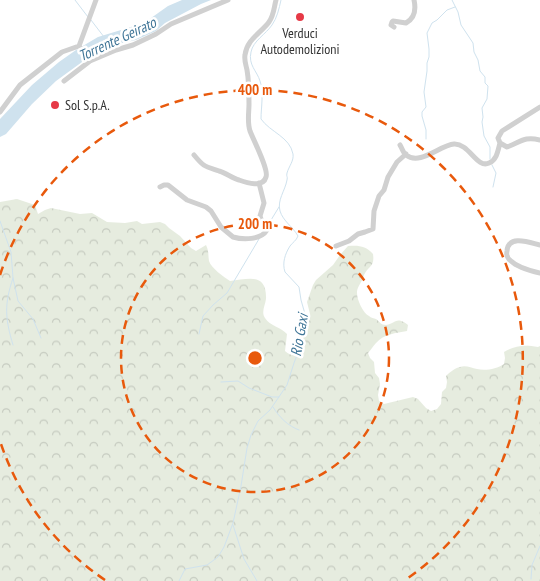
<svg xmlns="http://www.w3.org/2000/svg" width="540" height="581" viewBox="0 0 540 581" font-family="'PT Sans Narrow',sans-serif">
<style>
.forest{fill:url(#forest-crowns)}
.water{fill:#cfe2ee}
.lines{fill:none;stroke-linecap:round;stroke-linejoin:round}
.stream{stroke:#cfe2ee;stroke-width:1}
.street{stroke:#d0d0d0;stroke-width:5}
.ring{fill:none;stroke:#e8590c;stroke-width:2.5;stroke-dasharray:9 6}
.poi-dot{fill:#e63946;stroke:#fff;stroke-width:2}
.labels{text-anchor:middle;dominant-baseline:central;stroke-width:5;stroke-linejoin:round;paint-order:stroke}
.poi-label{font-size:14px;fill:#333;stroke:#fff}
.water-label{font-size:15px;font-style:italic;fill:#3f7597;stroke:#fff}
.centre{fill:#e8590c;stroke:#fff;stroke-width:2.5}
.ring-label{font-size:15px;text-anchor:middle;font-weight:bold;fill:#e8590c;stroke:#fff;stroke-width:5;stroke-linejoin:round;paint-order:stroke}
</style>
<defs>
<pattern id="forest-crowns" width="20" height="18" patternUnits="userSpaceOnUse" patternTransform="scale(1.25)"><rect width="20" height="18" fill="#e6ecdf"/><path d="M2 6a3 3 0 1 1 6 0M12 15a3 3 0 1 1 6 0" fill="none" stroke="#c6cbc0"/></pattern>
</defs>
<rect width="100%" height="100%" fill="#fff"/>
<path class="forest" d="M17,199L35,205L38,214L45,210L51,208L80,214L92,213L107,222L125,223L137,221L142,224L160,222L165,224L169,228L180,236L191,248L196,251L206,245C209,251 208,255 209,261C211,268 224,277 230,281C248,279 267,272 266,299C265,306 261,312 265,318C270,326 281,327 287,334L285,351C290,356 294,355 301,354L303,348V333L309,320L310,314L307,302L313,285L316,280L333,265L340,255L348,246C359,245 366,246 373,254C375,267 368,266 364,275C363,277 363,280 361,282C359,286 357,288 357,293C357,300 363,313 369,316C371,318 374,318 376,319C380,322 381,325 386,325C397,323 396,316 408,325L407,331C396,333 384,334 376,343C373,346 371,350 368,353L370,358L374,362L375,373L379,378L380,384L378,395L379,401L384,404L413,397L418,399L426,408L431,411L437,409L441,404L442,392L446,388L447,382L446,376C450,372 455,368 460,367C466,365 471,368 477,369C485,371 497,369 504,364L505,358L504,352C516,345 525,345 538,347L540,346V581H0V202Z"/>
<path class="water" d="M182,0H211L201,4L165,23L156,31L136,40L118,44L93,54L56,81L32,104L6,134L0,137V119L32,85L59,62L76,50L98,37L144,23L168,6Z"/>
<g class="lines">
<path class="stream" d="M75,0L88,17
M452,0L458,12L461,25L473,43L474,52L478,60L480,71L485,77V83L488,86L487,99L482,108L483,117L482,122L484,136L490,147V159
M91,20L104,37
M426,139V130L422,116V112L426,107L424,92L427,71V63L429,57V49L427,33L432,23L437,20L447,10L455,7
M492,165L496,173L493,187
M0,221L11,252L13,278L18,301L33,319L41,338
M268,225L279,207
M199,334L203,316L213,305L227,293L259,239
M13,345C5,318 4,305 13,278
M221,382L238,381L249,388L272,397H279
M273,407C279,417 288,426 299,430
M233,525L244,559L257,581
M531,579L532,565L540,546
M179,581L185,569L207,565L218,557L224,547L233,523L241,486L247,448L251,435L258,421L270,410L287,385L294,363L300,347L298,333L303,324L305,314L301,300L299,287L285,272C282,263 285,254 290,246C293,242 296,241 298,236C293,227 283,221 280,211C277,200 285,191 287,180C288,176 286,177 287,173C289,166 294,161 293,154C290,137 270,132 261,119C261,108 264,92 260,81C257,71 248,65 251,52C253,41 266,34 272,25C277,18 279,9 281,0"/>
<path class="street" d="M394,27L391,25L392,22L393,21L406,23C415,18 416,9 414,0
M79,46L90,61
M64,81L90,61L116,50L133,45L156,34L171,24L228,0
M540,107L502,131L498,138L500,143L507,147C521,142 524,136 540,140
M0,112L20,85L62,52L79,46L96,0
M400,145C402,148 403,153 406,155C420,166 440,145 454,144C469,143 477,169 489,163C497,160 498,150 500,143
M194,155C204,167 204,166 219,171C226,173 232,178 239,180C247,183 263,188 266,177C269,170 253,139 250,131C247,122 249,113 249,104C249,93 249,81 247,70C246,65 244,60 245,55C247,39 261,33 269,22C274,15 274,7 276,0
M160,187L164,185H168L187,200L206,207L211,211L221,227L233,237C243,240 261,240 267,230L261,219L260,216L264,203L259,183
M540,245C531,243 508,234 507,251C506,255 508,259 511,261C518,268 531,271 540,273
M336,246L349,241L358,234L365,232L373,229L374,211L379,196L384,190L388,177L397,162L406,154"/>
</g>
<g class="ring">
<circle cx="255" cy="358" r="134"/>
<path d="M105 580A268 268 0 0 1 0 441M0 275A268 268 0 1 1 405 580"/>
</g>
<g class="poi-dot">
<circle cx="300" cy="17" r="5"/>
<circle cx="55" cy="105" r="5"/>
</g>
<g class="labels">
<g class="poi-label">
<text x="300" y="33">Verduci<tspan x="300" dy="16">Autodemolizioni</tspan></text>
<text x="65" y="105" text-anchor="start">Sol S.p.A.</text>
</g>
<g class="water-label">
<text transform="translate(117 39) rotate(-25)">Torrente Geirato</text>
<text transform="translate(299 335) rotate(-80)">Rio Gaxi</text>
</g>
</g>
<circle cx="255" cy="358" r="8" class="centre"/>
<g class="ring-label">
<text x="255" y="95">400 m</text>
<text x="255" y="229">200 m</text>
</g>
</svg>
